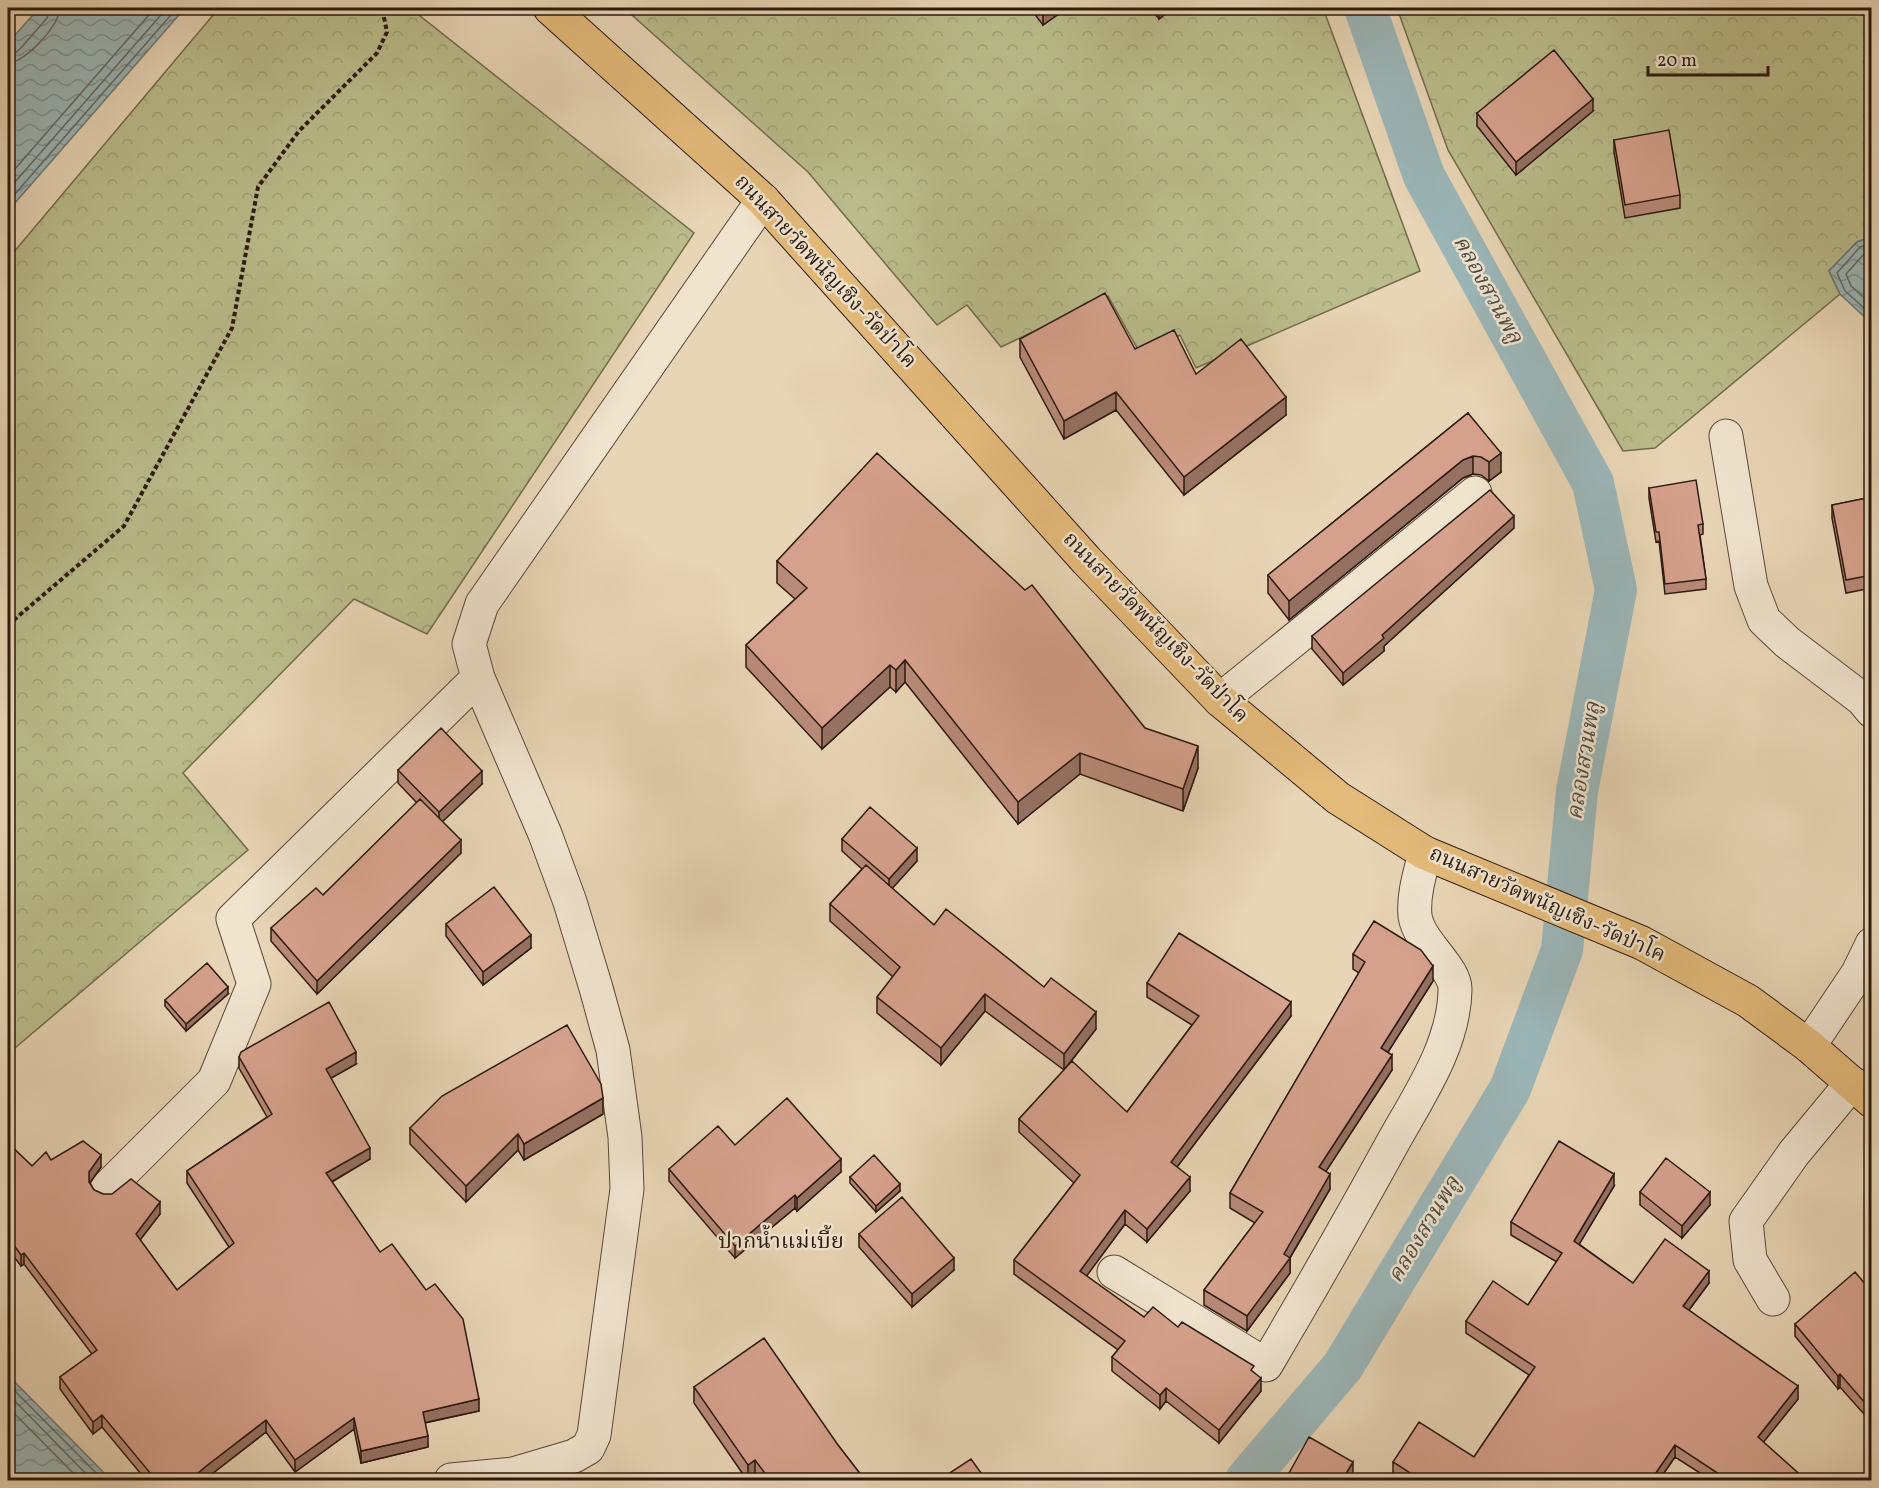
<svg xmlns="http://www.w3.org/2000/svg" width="1879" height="1488" viewBox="0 0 1879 1488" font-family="Vollkorn,'Noto Serif Thai',serif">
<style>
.forest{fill:url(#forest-crowns);stroke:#726b4c;stroke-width:1.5}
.water{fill:url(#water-waves);stroke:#6e7874;stroke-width:1.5}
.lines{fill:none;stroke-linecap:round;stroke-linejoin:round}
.shore{stroke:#636862;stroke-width:1.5}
.canal{stroke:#9bb6b8;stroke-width:42}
.minor-casing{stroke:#5a4937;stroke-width:35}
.major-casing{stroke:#2b1a0d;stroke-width:35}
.path{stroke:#2b1a0d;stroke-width:4;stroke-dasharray:4.5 3;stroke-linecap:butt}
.minor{stroke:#f0e4cf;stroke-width:33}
.major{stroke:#e4ba7a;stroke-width:33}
.wall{fill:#b88a78;stroke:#2b1a0d;stroke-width:1.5}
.shaded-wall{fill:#967162;stroke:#2b1a0d;stroke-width:1.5}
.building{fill:#d6a18c;stroke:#2b1a0d;stroke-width:1.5}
.labels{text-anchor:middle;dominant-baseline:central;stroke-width:5;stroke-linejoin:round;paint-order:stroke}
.street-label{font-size:21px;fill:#2b1a0d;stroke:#f0e4cf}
.water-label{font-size:22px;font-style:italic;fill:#4d4940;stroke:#f0e4cf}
.neighbourhood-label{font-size:22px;fill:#2b1a0d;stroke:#f0e4cf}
</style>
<defs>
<pattern id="forest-crowns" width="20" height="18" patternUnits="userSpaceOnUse" patternTransform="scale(1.5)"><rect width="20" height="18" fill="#babc8b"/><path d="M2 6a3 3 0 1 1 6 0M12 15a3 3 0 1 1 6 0" fill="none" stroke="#a0a177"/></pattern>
<pattern id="water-waves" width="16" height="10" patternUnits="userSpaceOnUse" patternTransform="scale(1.5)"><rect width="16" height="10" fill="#9bb6b8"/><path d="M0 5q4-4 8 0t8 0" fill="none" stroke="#7f9394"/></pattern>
</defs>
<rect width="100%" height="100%" fill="#e8d5b5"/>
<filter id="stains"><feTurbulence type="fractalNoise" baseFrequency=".00333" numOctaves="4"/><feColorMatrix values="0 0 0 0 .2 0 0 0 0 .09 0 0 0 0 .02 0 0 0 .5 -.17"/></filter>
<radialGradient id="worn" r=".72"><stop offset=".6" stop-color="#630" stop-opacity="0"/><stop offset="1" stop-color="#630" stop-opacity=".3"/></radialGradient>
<path class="forest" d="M219,8H410L694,233L427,634L354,599L183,773L248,850L8,1054V259Z
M624,8H1323L1420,271L1196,368L1180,335L1141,355L1108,296L1001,347L967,305L937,325L808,172Z
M1397,8H1871V237L1857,242L1829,271L1840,294L1655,448L1623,451L1448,150Z"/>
<path class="water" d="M39,8H185L8,211V43Z
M1871,237H1872L1871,323L1840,294L1829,271L1857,242Z
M8,1375L111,1480H8Z"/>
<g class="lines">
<path class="shore" d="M8,54L15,53L20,49L47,18L51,8
M8,63C26,62 59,26 60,8
M8,177L155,8
M8,190L167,8
M8,202L177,8
M1872,244L1860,247L1837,273L1845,291L1872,315
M1872,251L1864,254L1846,274L1851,286L1872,305
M8,1384L103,1480
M8,1394L92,1480
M8,1407L80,1480"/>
<path class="canal" d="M1246,1480L1343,1366L1510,1089L1562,950L1577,791L1616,590L1593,483L1424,176L1365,8"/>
<defs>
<path id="minor" d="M1726,436L1751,586L1764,620L1787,642L1862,699L1872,711
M1220,700L1475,493
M1809,1046L1858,973L1872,944
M107,1188L214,1081L254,984L233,919L478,678
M1114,1272L1266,1365C1309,1292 1351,1219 1392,1144C1418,1097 1454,1046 1455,990C1456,968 1419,943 1415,916C1413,895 1420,873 1425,853
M1773,1299L1750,1260L1746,1221L1794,1153L1852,1083
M451,1480L513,1474L574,1456L588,1448L594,1435L627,1189L625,1137L613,1050L596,988L570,902L545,834L478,678L469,644L482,604L763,200"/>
<path id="major" d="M550,8L763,200L1087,561L1220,700L1338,798L1425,853L1642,943L1748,1001L1809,1046L1872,1101"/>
</defs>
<use href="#minor" class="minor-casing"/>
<use href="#major" class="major-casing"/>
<path class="path" d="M8,625L124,526L232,328L258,187L299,131L377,53L387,32L382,8"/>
<use href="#minor" class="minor"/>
<use href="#major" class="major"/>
</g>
<path class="wall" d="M1030,8H1067L1043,25Z
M1150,8H1173L1159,19Z
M1593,111L1516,175L1477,126V113Z
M1614,140L1680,195V208L1625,218L1614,152Z
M1020,339L1135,349L1196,374L1286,415L1184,495L1116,410L1064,439L1020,357Z
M1468,413L1501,472L1489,481L1481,475L1473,474L1463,478L1289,620L1268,593V575Z
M1649,488L1703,524V534L1700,535L1706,579V589L1665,594L1659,541L1656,542L1649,498Z
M1872,497V588L1846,593L1832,518V505Z
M1514,528L1384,646V651L1343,685L1312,649V636Z
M777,561L1145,728L1198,768L1183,811L1080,774L1018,824L905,682L896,692L890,687L822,749L746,667V645L795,599L777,583Z
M398,770L482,784L442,821L461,853L317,994L271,941V928L323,895L417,803L398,783Z
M842,839L917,861L892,888L934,925L1096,1029L1069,1064L1127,1112L1192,1025L1147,997V983L1291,1016L1177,1167L1190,1191L1147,1242L1125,1224L1086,1276L1144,1317L1178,1327L1254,1373L1261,1391L1219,1443L1166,1401L1160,1409L1112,1371V1357L1118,1350L1014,1274V1260L1074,1183L1019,1132V1119L1064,1070L985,1011L941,1065L877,1013V997L893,977L830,921V904L862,869L842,851Z
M446,924L531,948L483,985L446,936Z
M1353,954L1433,981L1388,1052L1392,1070L1326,1171L1330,1189L1290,1258V1273L1247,1331L1204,1305V1290L1255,1223L1230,1208V1193L1359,973L1353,969Z
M228,994L186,1031L165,1006V1000Z
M239,1057L356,1064L331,1078L370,1159L332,1182L479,1411L425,1423L428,1447L361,1463L354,1429L295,1472L266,1432L204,1480H146L102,1427L93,1434L60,1389V1377L92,1354L24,1264L21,1266L8,1249V1143L32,1166L51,1160L101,1167L90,1183L94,1190L103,1194L160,1214L140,1240L177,1290L229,1247L187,1183V1171L267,1117L239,1068Z
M603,1114L524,1160L518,1150L466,1202L410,1144V1128Z
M735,1145L841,1172L797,1211L795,1208L735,1258L669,1181V1169Z
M850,1177L900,1191L876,1212L850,1183Z
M1614,1186L1579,1244L1633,1283H1709L1689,1310L1798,1399L1763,1442L1806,1480H1711L1675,1457L1659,1480H1402L1393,1475V1462L1474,1457L1529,1375L1466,1333V1321L1528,1305L1557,1262L1511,1235V1222Z
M1640,1192L1710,1205L1682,1238L1640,1205Z
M859,1234L954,1270L912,1307L859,1247Z
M1872,1292V1423L1840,1387L1838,1389L1795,1336V1324Z
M694,1387L838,1445L865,1480H758L755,1476L747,1480L694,1403Z
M1288,1475H1353L1349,1480H1288Z"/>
<path class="shaded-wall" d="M1046,8H1067L1043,25V9Z
M1159,8H1173L1159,19Z
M1593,99V111L1516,175V162Z
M1116,392V410L1064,439V421Z
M1286,397V415L1184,495V477Z
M1501,453V472L1489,481V462Z
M1473,456V474L1463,478L1289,620V601L1463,460Z
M1514,516V528L1384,646V651L1343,685V673L1382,635Z
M905,660V682L896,692V670Z
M890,665V687L822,749V728Z
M1198,746V768L1183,811V789Z
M1080,753V774L1018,824V802Z
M482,771V784L439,825V812Z
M461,840V853L317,994V981Z
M917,848V861L889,892V879Z
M531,935V948L483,985V972Z
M1433,966V981L1381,1063V1048Z
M228,987V994L186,1031V1024Z
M985,994V1011L941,1065V1048Z
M1291,1002V1016L1171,1175V1162Z
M1096,1012V1029L1064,1070V1054Z
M356,1052V1064L326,1081V1069Z
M1392,1055V1070L1319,1182V1167Z
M603,1098V1114L524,1160V1144Z
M518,1134V1150L466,1202V1186Z
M370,1148V1159L326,1185V1173Z
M101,1155V1167L89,1184V1172Z
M841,1159V1172L797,1211V1198Z
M1330,1174V1189L1288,1261L1290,1258V1273L1247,1331V1316Z
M1614,1174V1186L1574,1253V1241Z
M1190,1177V1191L1147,1242V1229Z
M900,1184V1191L876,1212V1206Z
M1710,1192V1205L1682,1238V1226Z
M795,1195V1208L735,1258V1246Z
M160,1202V1214L136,1245V1234Z
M1125,1210V1224L1080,1285V1271Z
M24,1253V1264L21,1266V1255Z
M954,1258V1270L912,1307V1294Z
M1709,1271V1283L1683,1318V1306Z
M1840,1374V1387L1838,1389V1376Z
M1261,1378V1391L1219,1443V1430Z
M1798,1386V1399L1758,1449V1437Z
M1166,1388V1401L1160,1409V1395Z
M479,1399V1411L423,1423V1412Z
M102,1415V1427L93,1434V1422Z
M354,1418V1429L295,1472V1460Z
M266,1420V1432L204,1480H190L205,1467Z
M428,1436V1447L361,1463V1451Z
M1675,1445V1457L1659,1480H1651Z
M755,1460V1476L748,1480V1465Z
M1353,1462V1475L1349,1480H1342Z"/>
<path class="building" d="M1554,50L1593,99L1516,162L1477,113Z
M1669,130L1680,195L1625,205L1614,140Z
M1105,293L1135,349L1174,330L1196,374L1241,339L1286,397L1184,477L1116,392L1064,421L1020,339Z
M1468,413L1501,453L1489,462L1481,457L1473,456L1463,460L1289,601L1268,575Z
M877,453L1025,590L1032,585L1145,728L1198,746L1183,789L1080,753L1018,802L905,660L896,670L890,665L822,728L746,645L807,588L777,561Z
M1696,480L1703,524L1698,525L1706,579L1665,584L1659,532H1656L1649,488Z
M1490,490L1514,516L1382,635L1384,638L1343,673L1312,636Z
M1872,497V575L1846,580L1832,505Z
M441,728L482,771L439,812L398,770Z
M420,799L461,840L317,981L271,928L316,888L323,895Z
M870,807L917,848L889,879L842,839Z
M866,865L934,925L946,909L1044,987L1051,978L1096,1012L1064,1054L985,994L941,1048L877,997L900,967L830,904Z
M494,887L531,935L483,972L446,924Z
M1374,921L1421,950L1433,966L1381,1048L1392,1055L1319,1167L1330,1174L1284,1254L1290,1258L1247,1316L1204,1290L1263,1212L1230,1193L1365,962L1353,954Z
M1179,933L1291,1002L1171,1162L1190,1177L1147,1229L1125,1210L1080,1271L1144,1317L1153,1307L1178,1327L1182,1322L1254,1366L1251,1370L1261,1378L1219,1430L1166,1388L1160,1395L1112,1357L1125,1341L1014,1260L1080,1175L1019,1119L1072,1061L1127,1112L1199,1016L1147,983Z
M207,963L228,987L186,1024L165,1000Z
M329,1002L356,1052L326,1069L370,1148L326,1173L380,1252L392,1244L426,1290L435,1284L463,1319L479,1399L423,1412L428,1436L361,1451L354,1418L295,1460L266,1420L205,1467L190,1480H156L102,1415L93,1422L60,1377L97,1350L24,1253L21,1255L8,1237V1143L32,1166L46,1152L51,1160L83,1141L101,1155L89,1172V1182L94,1190L103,1194H112L131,1179L160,1202L136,1234L177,1290L234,1243L187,1171L272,1114L239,1057L241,1052Z
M567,1025L601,1084L603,1098L524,1144L518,1134L466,1186L410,1128L442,1096Z
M787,1098L841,1159L797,1198L795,1195L735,1246L669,1169L718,1126L735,1145Z
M1559,1141L1614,1174L1574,1241L1633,1283L1665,1239L1709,1271L1683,1306L1798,1386L1758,1437L1806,1480H1728L1675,1445L1651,1480H1421L1393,1462L1419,1422L1474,1457L1535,1367L1466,1321L1493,1281L1528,1305L1562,1253L1511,1222Z
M874,1155L900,1184L876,1206L850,1177Z
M1666,1158L1710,1192L1682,1226L1640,1192Z
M902,1197L954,1258L912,1294L859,1234Z
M1855,1272L1872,1292V1411L1840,1374L1838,1376L1795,1324Z
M764,1338L838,1445L865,1480H770L755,1460L748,1465L694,1387Z
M1309,1437L1353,1462L1342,1480H1298L1288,1475Z
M971,1459L986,1480H939Z"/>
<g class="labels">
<g class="street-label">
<text transform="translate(825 272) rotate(47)">ถนนสายวัดพนัญเชิง-วัดป่าโค</text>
<text transform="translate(1155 628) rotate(46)">ถนนสายวัดพนัญเชิง-วัดป่าโค</text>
<text transform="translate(1547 905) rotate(24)">ถนนสายวัดพนัญเชิง-วัดป่าโค</text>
</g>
<g class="water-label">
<text transform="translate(1487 290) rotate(61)">คลองสวนพลู</text>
<text transform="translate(1585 761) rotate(-81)">คลองสวนพลู</text>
<text transform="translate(1425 1230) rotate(-59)">คลองสวนพลู</text>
</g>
<g class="neighbourhood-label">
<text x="781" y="1242">ปากน้ำแม่เบี้ย</text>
</g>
</g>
<rect width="1879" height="1488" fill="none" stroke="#e8d5b5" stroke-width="30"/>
<rect x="9" y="9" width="1861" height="1470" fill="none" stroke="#2b1a0d" stroke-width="3"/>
<rect x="15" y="15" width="1849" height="1458" fill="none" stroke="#2b1a0d" stroke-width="1.5"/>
<path d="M1648 66v9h120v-9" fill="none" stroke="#2b1a0d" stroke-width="3"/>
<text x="1657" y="66" font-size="18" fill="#2b1a0d" stroke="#f0e4cf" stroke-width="4.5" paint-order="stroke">20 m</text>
<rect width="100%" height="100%" filter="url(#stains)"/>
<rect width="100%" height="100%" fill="url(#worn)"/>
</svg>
